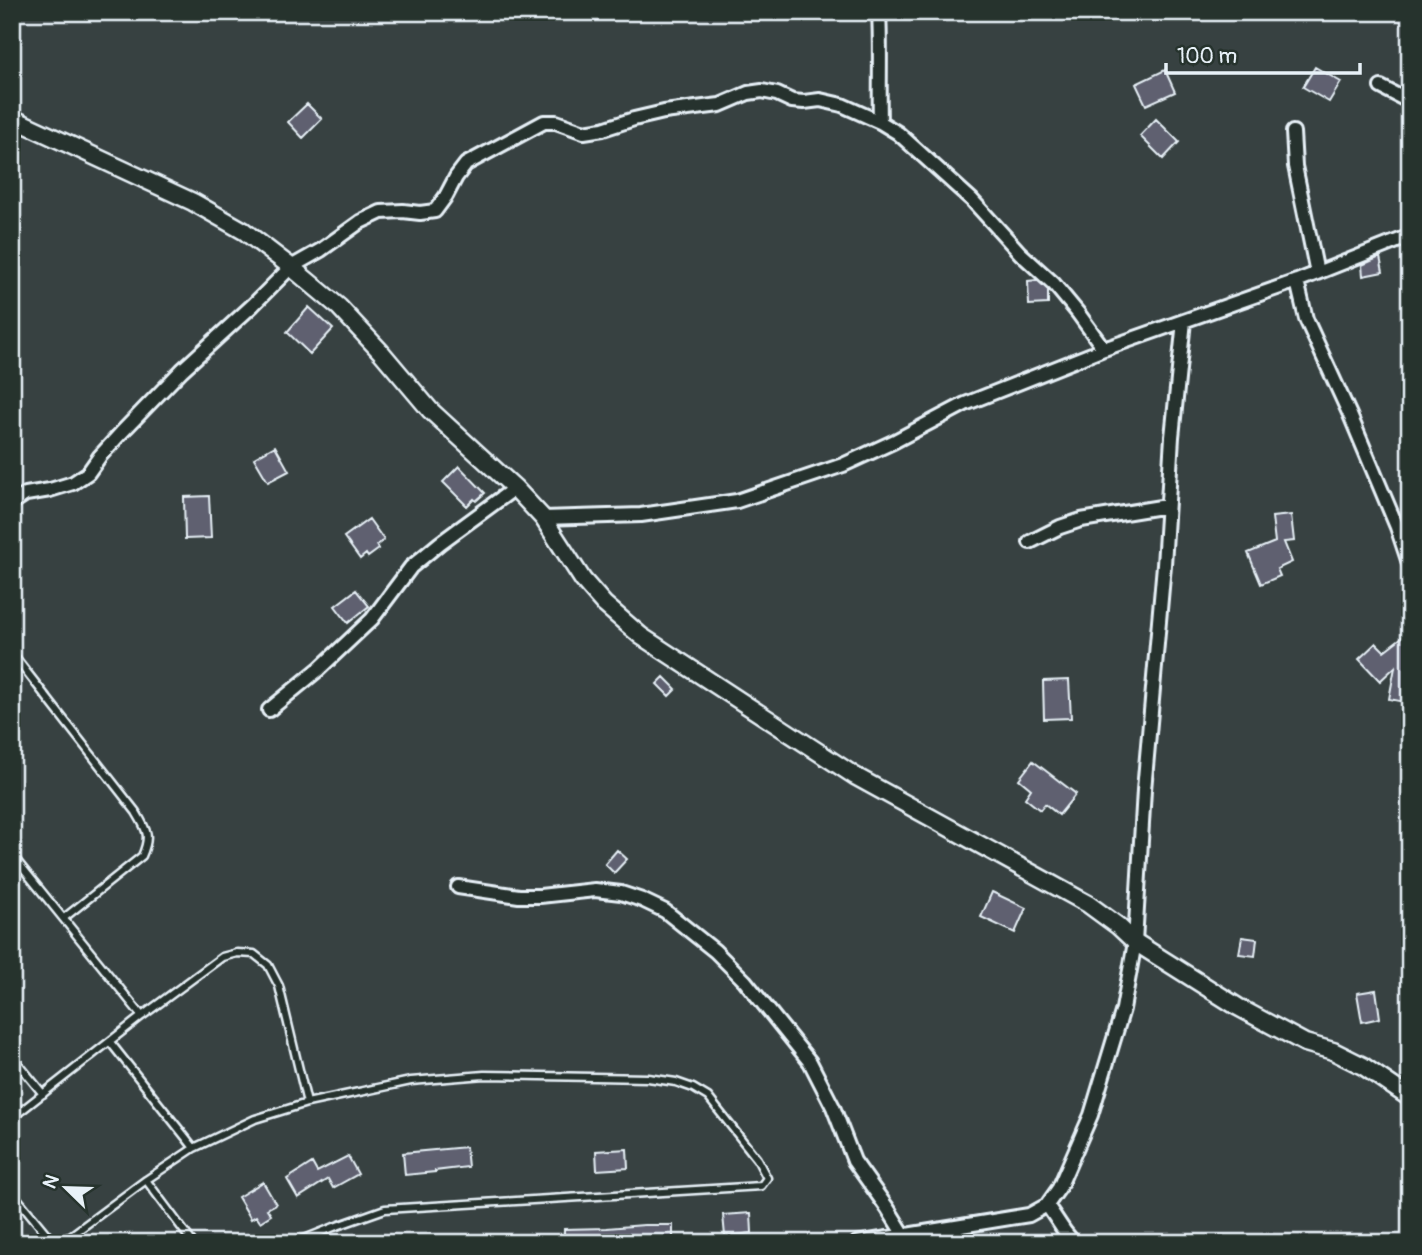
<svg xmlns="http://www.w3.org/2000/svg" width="1422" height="1255" viewBox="0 0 1422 1255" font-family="Pangolin,sans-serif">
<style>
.building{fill:#5e616f;stroke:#e8f1f8;stroke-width:2}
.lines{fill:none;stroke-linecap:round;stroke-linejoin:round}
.service-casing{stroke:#e8f1f8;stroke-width:11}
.minor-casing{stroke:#e8f1f8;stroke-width:18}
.tertiary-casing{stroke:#e8f1f8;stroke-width:21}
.service{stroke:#26332d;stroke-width:6}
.minor{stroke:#26332d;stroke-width:12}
.tertiary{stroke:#26332d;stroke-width:16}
</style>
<rect width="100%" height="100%" fill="#374141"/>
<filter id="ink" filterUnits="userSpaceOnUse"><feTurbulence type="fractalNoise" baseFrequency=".0143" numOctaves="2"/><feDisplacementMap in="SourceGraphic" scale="14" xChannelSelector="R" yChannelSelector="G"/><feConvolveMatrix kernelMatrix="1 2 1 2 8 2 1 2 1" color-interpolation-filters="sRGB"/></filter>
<g filter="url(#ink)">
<path class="building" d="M1315,67L1341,82L1329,102L1303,87Z
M1165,70L1175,92L1146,105L1136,84Z
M307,104L322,119L303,138L288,122Z
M1156,119L1179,142L1163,159L1140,136Z
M1380,257L1383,272L1363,276L1362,265Z
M1037,280L1048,290V304L1029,305L1028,281Z
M309,307L333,329L310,354L287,332Z
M275,446L289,471L268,482L254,458Z
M459,466L485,493L476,501L474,499L467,506L443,482Z
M209,496L211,538L185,539L184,497Z
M1291,515L1294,541L1284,542L1292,562L1277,569L1280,576L1261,584L1248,553L1275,542L1272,517Z
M369,519L384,540L377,545L379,549L368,557L366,554L360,559L344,537Z
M356,590L369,606L348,623L335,606Z
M1410,631V703L1389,699L1395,667L1380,681L1359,659L1376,643L1384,651Z
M664,677L676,689L669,696L657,684Z
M1069,680L1071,718L1044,719L1043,681Z
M1033,761L1076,794L1059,815L1045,804L1040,810L1025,798L1031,789L1019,779Z
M617,850L627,859L614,873L605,864Z
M992,892L1026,908L1015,933L981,917Z
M1242,937L1257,939L1255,956L1239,954Z
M1376,990L1380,1018L1362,1022L1357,993Z
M466,1147L468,1167L435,1171V1172L405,1175L403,1153Z
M627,1149L628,1168L597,1170L596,1151Z
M348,1156L358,1174L333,1188L328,1179L298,1198L287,1179L312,1163L317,1172Z
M263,1182L276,1204L267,1209L271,1215L260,1222L256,1216L251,1219L238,1197Z
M751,1213L752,1233L725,1236L723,1215Z
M644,1225H673V1243H564V1229L607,1228Z"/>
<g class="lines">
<defs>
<path id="service" d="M12,653L136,812C147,830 151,836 142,856L64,918
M12,855L142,1016
M110,1042L194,1148
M12,1056L43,1094
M12,1118L142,1016L222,957L237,953L254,954L268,965L279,986L307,1103
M146,1180L193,1243
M12,1192L54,1243
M61,1243L146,1180L194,1148L255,1119L307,1103L411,1081L484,1075L648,1078L676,1082L693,1088L708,1097L757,1159L767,1178L761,1186L385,1209L334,1227L294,1243"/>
<path id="minor" d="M879,12C881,49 879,85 880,122
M1381,87L1410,102
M1293,132L1295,166L1317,273
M1297,281L1306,319L1350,415L1397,527L1410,566
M12,503L26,494L50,490L73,483L88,473L100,456L121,433L182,370L253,305L291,267L321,250L360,222L381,212L403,211L420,213L435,211L446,196L456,177L466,164L544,122H556L584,132L603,129L634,119L664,112L720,105L748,93L762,91L777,94L792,101L804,102L820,100L842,105L880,122L898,133L972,200L1020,253L1054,284L1078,313L1104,349
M543,518L641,515L737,501L843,465L893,442L965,404L1104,349L1297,281L1410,236
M1030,542L1060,527L1081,520L1167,506
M269,710L319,669L372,619L411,567L440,543L515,488
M458,887L519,896H540L595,890L621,893L642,900L665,911L715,951L745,981L810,1062L833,1107L854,1161L888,1209L904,1235
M1047,1205L1065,1232L1074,1243
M857,1243L1029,1215L1047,1205L1059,1188L1091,1115L1123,1009L1135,942L1144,790L1164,565L1172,437L1184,321"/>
<path id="tertiary" d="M12,118L193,202L244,231L291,267L339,307L381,352L430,410L515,488L543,518L583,580L604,604L641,636L855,776L1088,904L1118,926L1135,942L1238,1007L1305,1043L1333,1051L1363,1066L1410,1098"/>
</defs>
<use href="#service" class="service-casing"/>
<use href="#minor" class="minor-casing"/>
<use href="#tertiary" class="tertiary-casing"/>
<use href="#service" class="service"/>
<use href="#minor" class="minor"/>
<use href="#tertiary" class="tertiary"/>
</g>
</g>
<rect width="1422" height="1255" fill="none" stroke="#26332d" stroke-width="42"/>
<rect x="21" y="21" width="1380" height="1213" fill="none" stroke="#e8f1f8" stroke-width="2.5" filter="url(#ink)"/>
<g transform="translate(66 1188) rotate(293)" stroke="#26332d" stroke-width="5" paint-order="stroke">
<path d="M0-5L12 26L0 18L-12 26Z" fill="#e8f1f8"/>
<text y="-10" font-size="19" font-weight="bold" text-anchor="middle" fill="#e8f1f8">N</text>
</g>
<path d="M1166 63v10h194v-10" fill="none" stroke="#e8f1f8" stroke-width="3.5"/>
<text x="1177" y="63" font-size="21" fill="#e8f1f8" stroke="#26332d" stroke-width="5" paint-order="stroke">100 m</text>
</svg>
